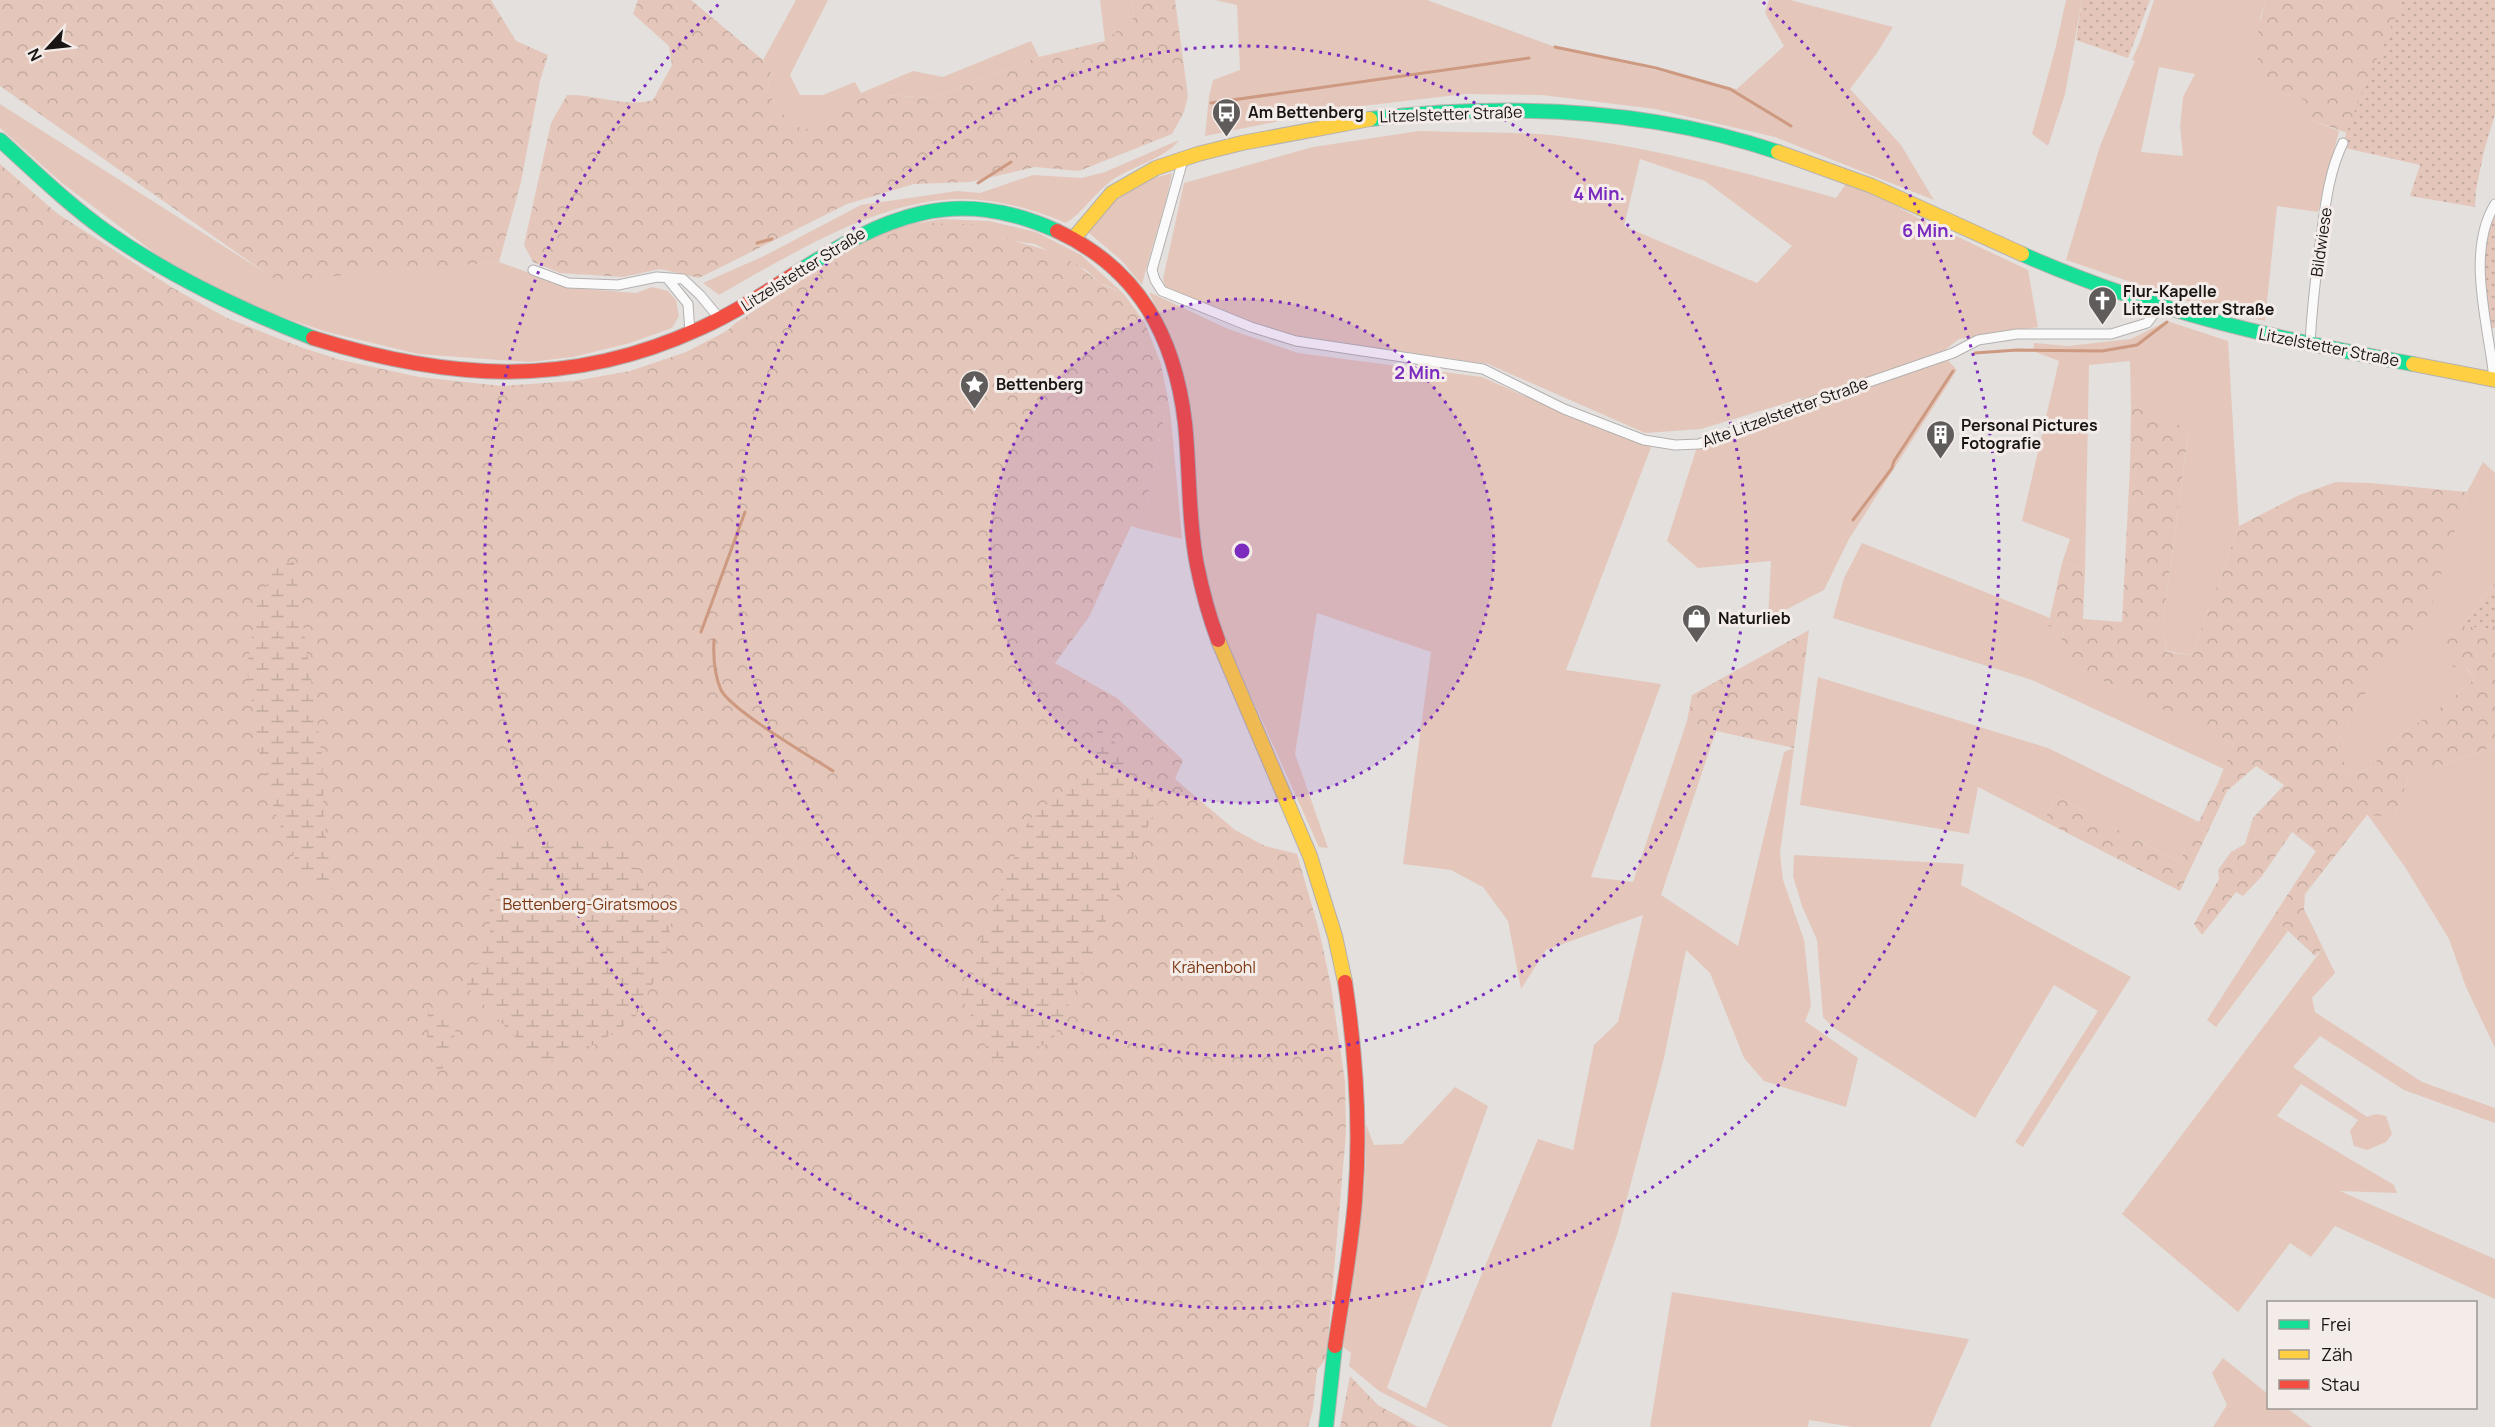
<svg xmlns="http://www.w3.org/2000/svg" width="2495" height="1427" viewBox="0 0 2495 1427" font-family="Manrope,sans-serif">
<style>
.grass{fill:#e4c7ba;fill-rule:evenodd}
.forest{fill:url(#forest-crowns)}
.wetland{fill:url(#wetland-marsh)}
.garden{fill:url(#garden-dots)}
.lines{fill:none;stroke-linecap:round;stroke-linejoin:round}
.stream{stroke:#cd9981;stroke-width:3}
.street-casing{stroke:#b4b1b0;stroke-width:11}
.fast-casing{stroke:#b4b1b0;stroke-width:16}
.slow-casing{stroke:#b4b1b0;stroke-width:16}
.jam-casing{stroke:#b4b1b0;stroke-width:16}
.street{stroke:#fbfafa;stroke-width:9}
.fast{stroke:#16e098;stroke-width:14}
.slow{stroke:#ffcf43;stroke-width:14}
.jam{stroke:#f24e42;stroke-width:14}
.ring{fill:none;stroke:#7b2cbf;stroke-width:3;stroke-dasharray:3 6}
.labels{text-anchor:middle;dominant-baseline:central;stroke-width:6;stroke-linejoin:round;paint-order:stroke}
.poi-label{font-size:16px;font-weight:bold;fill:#181514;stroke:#f4ece8;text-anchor:start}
.street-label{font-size:16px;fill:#181514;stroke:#f4ece8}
.park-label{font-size:16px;fill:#7c3812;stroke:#f4ece8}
.centre{fill:#7b2cbf;stroke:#f4ece8;stroke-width:3}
.ring-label{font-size:18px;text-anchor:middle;font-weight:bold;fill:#7b2cbf;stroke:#f4ece8;stroke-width:6;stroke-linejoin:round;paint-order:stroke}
</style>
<defs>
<pattern id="forest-crowns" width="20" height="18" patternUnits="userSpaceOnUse" patternTransform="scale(1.5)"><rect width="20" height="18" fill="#e4c7ba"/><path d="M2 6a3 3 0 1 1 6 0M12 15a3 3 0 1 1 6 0" fill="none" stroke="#c3aa9f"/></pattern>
<pattern id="wetland-marsh" width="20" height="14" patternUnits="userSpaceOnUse" patternTransform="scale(1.5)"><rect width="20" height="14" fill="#e4c7ba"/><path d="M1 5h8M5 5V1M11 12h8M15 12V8" fill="none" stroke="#c3aa9f"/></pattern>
<pattern id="garden-dots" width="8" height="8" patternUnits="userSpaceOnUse" patternTransform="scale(1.5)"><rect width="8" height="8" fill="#e4c7ba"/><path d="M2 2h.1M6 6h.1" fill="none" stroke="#c3aa9f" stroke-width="1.8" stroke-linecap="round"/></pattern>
</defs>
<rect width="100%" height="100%" fill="#e3e0de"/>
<path class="grass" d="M796,0H828L790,75L800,95H823L855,82L861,93L913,71L943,77L1031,41L1039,57L932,98L888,95L819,132L792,126L767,92L771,73L763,60Z
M1100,0H1132L1134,17L1105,41Z
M1215,0H1427L1555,47L1737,89L1784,46L1765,13L1769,0H1790L1893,27L1877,53L1850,89L1901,145L1934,200L1775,137L1655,109L1542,95L1465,94L1345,108L1205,136L1209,97L1213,80L1240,70L1237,5Z
M2066,0H2082L2065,94L2048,146L2032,134L2056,46Z
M2154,0H2266L2260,18L2281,93L2306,100L2311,120L2339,131L2318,212L2277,206L2265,321L2187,301L2066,260L2100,146L2135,61L2132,60L2140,42ZM2159,67L2195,74L2183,97L2180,127L2183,156L2141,152Z
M0,104L277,280L499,262L571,288L636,293L652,287L668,291L676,300L679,316L672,328L630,343L573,357L529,362L418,354L327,332L252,307L160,257L62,183L0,128Z
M1419,131C1466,133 1514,131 1560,136C1654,147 1745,173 1836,198L1846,184L1869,191L1920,219L2028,270L2038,327L1959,339L1941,353L1957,370L1849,539L1824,590L1768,619L1771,561L1698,568L1667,541L1697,447L1805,402L1803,398L1701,429L1645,433L1488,364L1296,336L1251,323L1166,289L1163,279L1184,183L1313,147ZM1640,159L1705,181L1792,246L1757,283L1624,226Z
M1179,140C1168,157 1130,167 1111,181C1094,194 1083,212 1066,223C1031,208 993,198 955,199C874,202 788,256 719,295L703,283L764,256L861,205L957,191L980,193L1033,175L1082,178L1105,172Z
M1172,173C1165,211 1151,247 1142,285L1121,260L1089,233C1104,193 1133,183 1172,173Z
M942,219L989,221L1036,232L1081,255L1123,293L1100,283L1086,270L1035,244L1001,239L724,333L737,322L859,243L900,226Z
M1149,292L1228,329L1298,353L1482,377L1561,412L1653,442L1566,670L1661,684L1591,877L1633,882L1687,721L1716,731L1661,895L1738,946L1784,752L1794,748L1780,853L1783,880L1804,940L1811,1006L1805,1021L1858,1058L1846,1107L1764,1081L1744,1058L1710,973L1686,950L1664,1058L1618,1232L1551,1427H1449L1379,1391L1349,1366L1351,1353L1339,1344L1365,1179L1366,1124L1374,1145L1402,1144L1455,1087L1488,1106L1387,1388L1426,1408L1538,1139L1573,1150L1594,1045L1618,1022L1643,915L1546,950L1521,989L1508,921L1483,887L1451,870L1403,864L1431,652L1317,613L1295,754L1328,848L1319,847L1223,634L1209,589L1197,514L1194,434L1189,405L1180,360Z
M2167,321L2228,341L2239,526L2192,655L2167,651L2162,628L2189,430L2131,406L2130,361L2089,365L2085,569L2062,563L2070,539L2022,521L2059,361L2033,351L2034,343L2068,346L2131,339Z
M1168,400L1171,419L1182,539L1137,528L1145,509Z
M2483,462L2495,473V583L2462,626L2447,637L2474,679L2447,703L2400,735L2369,769L2350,775L2336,744L2373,681L2417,633L2429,611L2467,492Z
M1862,543L2050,618L2048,626L2064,630L2057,658L2234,744L2224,769L2032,680L1833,618L1844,578Z
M1818,677L2048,748L2199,822L2179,862L2056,796L2044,821L1978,787L1969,834L1800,805Z
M2495,746V1048L2466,987L2449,939L2405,867L2367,814L2395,817L2408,778Z
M1794,855L1964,864L1961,885L2131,977L2023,1147L2015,1142L2098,1011L2054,985L1975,1118L1834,1028L1823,1017L1817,940L1802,906L1793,876Z
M2273,917L2288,931L2216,1027L2207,1020Z
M2323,948L2335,973L2312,998L2315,1012L2422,1082L2495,1108V1123L2404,1090L2320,1036L2293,1067L2367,1117L2376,1114L2386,1116L2392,1134L2386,1142L2367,1150L2354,1146L2350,1131L2358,1120L2301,1084L2277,1116L2394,1185L2397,1193L2340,1191L2495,1259V1299L2335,1226L2311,1257L2290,1243L2238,1312L2122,1214Z
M1672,1292L1969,1339L1930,1427H1853L1809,1420L1808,1427H1650Z
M2223,1358L2268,1394V1408H2287L2312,1427H2213L2227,1405L2212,1373Z"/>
<path class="forest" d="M0,0H491L516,41L548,55L540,81L521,182L499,262L277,281L0,86Z
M638,0H691L763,60L771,73L767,92L792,126L819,131L840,101L888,95L932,98L1039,57L1105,41L1134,17L1132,0H1175L1188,96L1184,112L1172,134L1079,171L1035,167L970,182L914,184L847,204L699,278L660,269L623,277L560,273L533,262L524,245L551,123L567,95C596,94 626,108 653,100L672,65L669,46L633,14Z
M2266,0H2403L2347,133L2311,120L2305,100L2281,93L2261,80C2255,47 2256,32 2266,0Z
M0,164L58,214L173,288L227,318L303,348L341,360L419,377L502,386L574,381L630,371L686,352L725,332L753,312L776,305L834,263L869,243L905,229L929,223L992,225L1011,240L1047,250L1076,264L1103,285L1123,293L1145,323L1161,364L1168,400L1145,509L1137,528L1131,526L1089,617L1055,663L1117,698L1183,760L1175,779L1235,830L1265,846L1297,854L1319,930L1331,986L1345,1082L1346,1133L1328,1340L1325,1360L1317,1370L1313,1409L1308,1427H0Z
M2131,406L2189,429L2162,628L2167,652L2192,655L2239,526L2299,495L2336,482L2370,483L2467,492L2430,611L2417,633L2373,681L2336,744L2350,775L2369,769L2400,735L2447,703L2474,679L2467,667H2454L2444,657L2447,637L2462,626L2490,629L2495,625V746L2408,778L2395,817L2367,815L2305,894L2304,909L2323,948L2315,956L2273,917L2316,851L2292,832L2262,876L2243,896L2236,892L2202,935L2194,924L2219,879L2218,870L2231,852L2245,844L2253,818L2284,785L2256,766L2227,791L2180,891L2044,821L2056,796L2179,862L2217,785L2234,744L2056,658L2064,631L2048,626L2062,563L2085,569L2083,619L2122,622L2130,466Z
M1809,630L1794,748L1716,731L1687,721L1692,695Z
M1350,1376L1378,1405L1418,1427H1340Z"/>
<path class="wetland" d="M294,562L322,756L324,820L333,889L323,893L303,874L286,841L274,809L259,751L247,669L256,608L277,563Z
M1097,727L1131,757L1127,770L1160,799L1052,1042L994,1063L960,993L1029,820L1096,762Z
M511,840H618L671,922L666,958L634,1019L596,1044L542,1065L466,986L490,937L489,865Z
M431,1007L437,1011L446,1007L450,1009V1017L456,1028L452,1049L456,1054L451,1056L450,1063L441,1062L443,1068L436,1072L433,1068L434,1053L427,1045L428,1010Z"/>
<path class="garden" d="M2082,0H2150L2128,58L2076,40Z
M2403,0H2495V114L2484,151L2476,190L2475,207L2410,196L2420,165L2341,147L2360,97Z
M2495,204V328H2491L2482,299L2480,270Z
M2495,583V625L2490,629L2462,626Z"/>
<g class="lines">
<path class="stream" d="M1555,47L1656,68L1730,89L1791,126
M1211,103L1529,58
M978,183L1011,162
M757,243L772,239
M1975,353L2017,350L2102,351L2137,345L2167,322
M1853,520L1892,468L1894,461L1953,371
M701,632L745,512
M714,640C713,658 714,674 721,690C731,710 811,757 833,771"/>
<defs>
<path id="street" d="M1183,160L1152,270L1155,280L1162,291L1251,327L1296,341L1483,369L1564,409L1644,440L1675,445L1699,444L1808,403L1953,353L1978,340L2017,334H2111L2147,323L2159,307
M533,270L568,283L618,285L657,277L683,279L700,295L720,319
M667,278L688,304L690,333
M2310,343C2312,308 2316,273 2321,237C2325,207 2329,171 2343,143
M2494,379C2489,326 2465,253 2495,204"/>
<path id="fast" d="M1370,119C1506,103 1648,108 1778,152
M0,140C35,172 69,205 107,232C171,277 241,310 313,338
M2022,254C2150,311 2276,339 2413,364
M796,273C884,217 954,184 1057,231
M1326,1427L1335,1346"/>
<path id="slow" d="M1778,152L1872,186L2022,254
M1074,238L1112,193L1156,168L1198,154L1242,143L1370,119
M2413,364L2495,380
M1218,640L1310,856L1335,936L1345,982"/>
<path id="jam" d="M1057,231C1139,269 1175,337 1185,423C1190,470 1188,518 1197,565C1202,590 1209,616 1218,640
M313,338C448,380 569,389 701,328C734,313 765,293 796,273
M1335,1346C1342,1298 1351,1250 1355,1201C1361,1128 1356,1055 1345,982"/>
</defs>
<use href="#street" class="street-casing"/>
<use href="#fast" class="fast-casing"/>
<use href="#slow" class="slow-casing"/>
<use href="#jam" class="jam-casing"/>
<use href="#street" class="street"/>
<use href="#fast" class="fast"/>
<use href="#slow" class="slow"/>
<use href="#jam" class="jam"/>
</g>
<circle cx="1242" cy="551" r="252" fill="#7b2cbf" fill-opacity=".12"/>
<g class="ring">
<circle cx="1242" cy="551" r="252"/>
<circle cx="1242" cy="551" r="505"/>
<path d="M1763 2A757 757 0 1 1 721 2"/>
</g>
<defs>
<symbol id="bus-pin" viewBox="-11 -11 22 30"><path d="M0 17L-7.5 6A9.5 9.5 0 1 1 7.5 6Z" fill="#5f5c5b" stroke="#f4ece8"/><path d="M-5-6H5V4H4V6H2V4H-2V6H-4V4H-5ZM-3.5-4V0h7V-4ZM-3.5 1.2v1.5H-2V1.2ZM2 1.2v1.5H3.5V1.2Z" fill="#fff"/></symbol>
<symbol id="church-pin" viewBox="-11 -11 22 30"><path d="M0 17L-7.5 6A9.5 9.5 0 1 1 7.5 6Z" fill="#5f5c5b" stroke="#f4ece8"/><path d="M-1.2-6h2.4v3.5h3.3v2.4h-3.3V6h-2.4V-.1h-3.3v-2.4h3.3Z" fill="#fff"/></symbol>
<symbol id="sight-pin" viewBox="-11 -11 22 30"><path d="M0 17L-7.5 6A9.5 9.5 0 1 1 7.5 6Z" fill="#5f5c5b" stroke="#f4ece8"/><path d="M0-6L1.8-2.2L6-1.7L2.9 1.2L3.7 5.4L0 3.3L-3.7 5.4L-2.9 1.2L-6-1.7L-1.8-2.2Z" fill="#fff"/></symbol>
<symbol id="building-pin" viewBox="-11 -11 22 30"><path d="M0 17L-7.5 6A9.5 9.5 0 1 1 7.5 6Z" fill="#5f5c5b" stroke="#f4ece8"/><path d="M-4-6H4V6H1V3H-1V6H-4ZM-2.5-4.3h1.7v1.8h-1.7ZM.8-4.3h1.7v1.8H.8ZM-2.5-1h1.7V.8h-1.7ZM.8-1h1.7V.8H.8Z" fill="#fff"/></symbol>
<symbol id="shop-pin" viewBox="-11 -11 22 30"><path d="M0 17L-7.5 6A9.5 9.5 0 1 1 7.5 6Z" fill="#5f5c5b" stroke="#f4ece8"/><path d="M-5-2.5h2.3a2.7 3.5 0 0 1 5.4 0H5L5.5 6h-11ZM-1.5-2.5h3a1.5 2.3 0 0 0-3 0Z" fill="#fff"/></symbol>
</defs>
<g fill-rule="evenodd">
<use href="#bus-pin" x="1210" y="96" width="33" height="45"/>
<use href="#church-pin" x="2086" y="284" width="33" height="45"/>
<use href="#sight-pin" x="958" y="368" width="33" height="45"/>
<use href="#building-pin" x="1924" y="418" width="33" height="45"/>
<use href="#shop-pin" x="1680" y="602" width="33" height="45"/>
</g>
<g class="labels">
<g class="poi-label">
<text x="1248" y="112">Am Bettenberg</text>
<text x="2123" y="291">Flur-Kapelle<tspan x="2123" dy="18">Litzelstetter Straße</tspan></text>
<text x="996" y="384">Bettenberg</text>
<text x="1961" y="425">Personal Pictures<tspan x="1961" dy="18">Fotografie</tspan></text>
<text x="1718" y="618">Naturlieb</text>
</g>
<g class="street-label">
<text transform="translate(1451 114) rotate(-2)">Litzelstetter Straße</text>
<text transform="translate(2321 242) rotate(-82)">Bildwiese</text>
<text transform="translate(803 269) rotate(-32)">Litzelstetter Straße</text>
<text transform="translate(2329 347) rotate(11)">Litzelstetter Straße</text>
<text transform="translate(1785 412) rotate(-20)">Alte Litzelstetter Straße</text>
</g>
<g class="park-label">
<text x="590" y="904">Bettenberg-Giratsmoos</text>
<text x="1214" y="967">Krähenbohl</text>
</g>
</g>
<circle cx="1242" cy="551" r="9" class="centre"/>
<g class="ring-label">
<text x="1599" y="200">4 Min.</text>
<text x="1928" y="237">6 Min.</text>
<text x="1420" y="379">2 Min.</text>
</g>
<rect x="2267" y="1301" width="210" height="108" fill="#f4ece8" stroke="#9c9693" stroke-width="1.5"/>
<rect x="2279" y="1320" width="30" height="9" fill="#16e098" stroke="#9c9693" stroke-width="1.5"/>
<text x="2321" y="1331" font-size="18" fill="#181514">Frei</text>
<rect x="2279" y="1350" width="30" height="9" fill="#ffcf43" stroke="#9c9693" stroke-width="1.5"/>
<text x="2321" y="1361" font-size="18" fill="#181514">Zäh</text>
<rect x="2279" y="1380" width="30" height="9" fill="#f24e42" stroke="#9c9693" stroke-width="1.5"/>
<text x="2321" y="1391" font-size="18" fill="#181514">Stau</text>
<g transform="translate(48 48) rotate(243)" stroke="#f4ece8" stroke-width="4.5" paint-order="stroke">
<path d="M0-4.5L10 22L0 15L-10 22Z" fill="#181514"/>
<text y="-9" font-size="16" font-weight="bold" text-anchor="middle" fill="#181514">N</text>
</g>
</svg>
